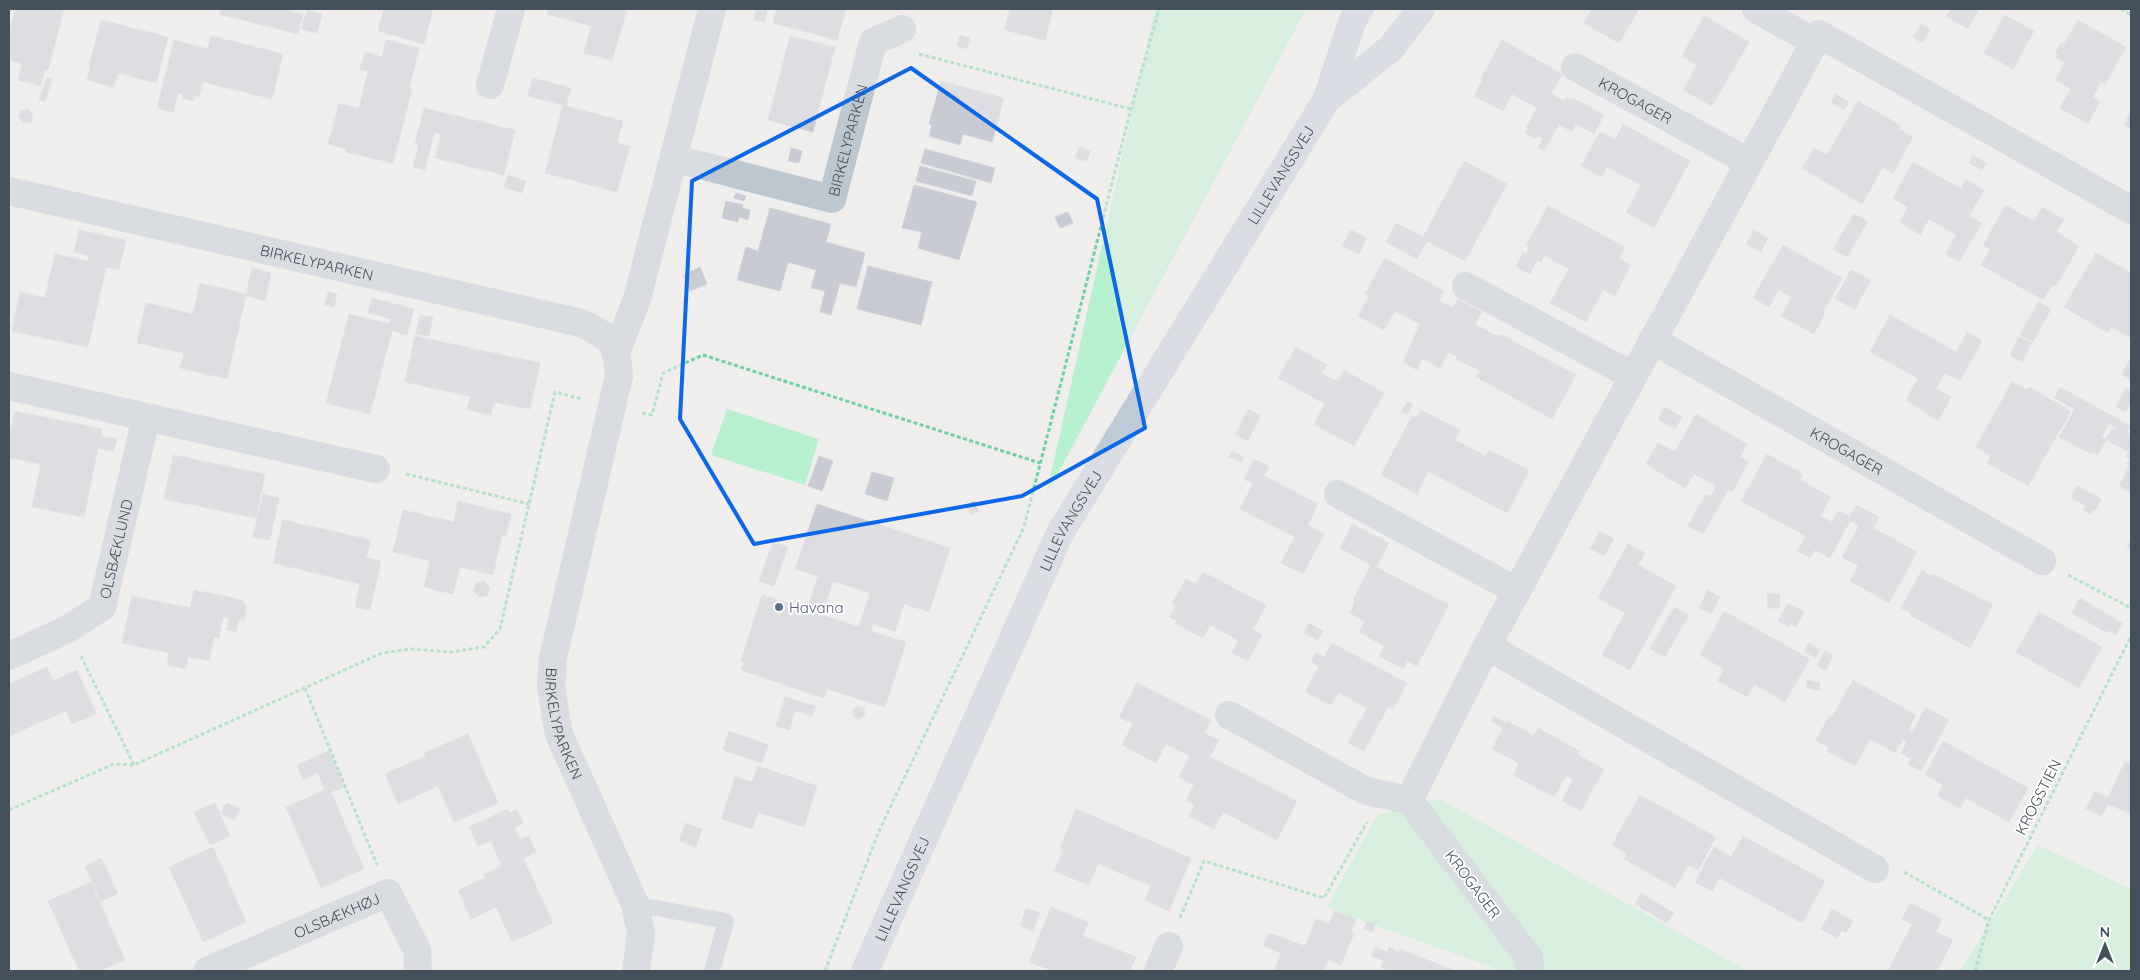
<svg xmlns="http://www.w3.org/2000/svg" width="2140" height="980" viewBox="0 0 2140 980" font-family="Quicksand,sans-serif">
<style>
.green{fill:#b7f1cf}
.building{fill:#c8cbd3;stroke:#d0d3d9;fill-rule:evenodd}
.lines{fill:none;stroke-linecap:round;stroke-linejoin:round}
.path{stroke:#6dd1a3;stroke-width:3;stroke-dasharray:4 2.5;stroke-linecap:butt}
.lane{stroke:#bcc7d0;stroke-width:16}
.street{stroke:#bcc7d0;stroke-width:28}
.secondary{stroke:#becad8;stroke-width:28}
.marked{fill:none;stroke:#0d67e9;stroke-width:4;stroke-linejoin:round}
.service-dot{fill:#5c6f8a;stroke:#fff;stroke-width:2}
.labels{text-anchor:middle;dominant-baseline:central;stroke-width:4;stroke-linejoin:round;paint-order:stroke}
.street-label{font-size:15px;fill:#44505b;stroke:#fff}
.service-label{font-size:15px;fill:#4e5e75;stroke:#fff;text-anchor:start}
</style>
<rect width="100%" height="100%" fill="#f0eded"/>
<path class="green" d="M1155,9H1306L1046,496Z
M727,409L819,439L805,485L711,455Z
M1440,799L1748,971H1503L1327,908L1377,815Z
M2038,845L2131,889V971H1960Z"/>
<path class="building" d="M15,9H64L48,70L45,69L41,86L18,80L22,64L9,60V33Z
M221,9H282L303,14L298,34L219,14Z
M384,9H433L424,44L378,31Z
M548,9H627L612,60L584,53L591,26L547,14Z
M756,9L767,11L765,22L754,20Z
M777,9H846L837,40L773,23Z
M1010,9H1053L1045,40L1004,30Z
M1592,9H1639L1619,43L1584,23Z
M1951,9H1979L1968,29L1946,16Z
M307,10L322,14L317,33L301,29Z
M2005,15L2034,31L2013,69L1984,53Z
M1704,16L1749,42L1712,106L1683,90L1697,65L1682,56Z
M101,20L168,37L156,83L118,73L114,87L87,80L91,66H89Z
M2078,20L2126,47L2105,84L2101,82L2093,97L2100,101L2088,124L2060,108L2071,89L2055,80L2065,63L2056,58L2058,54L2055,53L2061,43L2064,44Z
M1921,24L1930,30L1922,43L1913,37Z
M960,35L970,38L967,49L957,46Z
M211,36L283,54L272,99L203,82L199,97L194,96L193,101L182,98L183,94L178,93L173,112L157,108L174,40L208,49Z
M790,36L835,47L813,132L768,120Z
M386,40L419,48L409,89H412L393,163L346,152L347,149L328,144L339,104L359,108L368,71L360,69L365,52L382,57Z
M1502,40L1562,74L1551,94L1564,101L1566,97L1572,100L1573,98L1604,115L1594,134L1576,124L1572,132L1559,124L1544,151L1538,148L1543,138L1538,136L1536,139L1525,133L1527,129L1526,128L1537,108L1512,94L1503,111L1474,96L1483,79L1481,78Z
M47,78L52,79L45,102L39,100Z
M532,78L571,88L566,106L623,121L617,143L630,146L617,192L545,173L563,105L528,96Z
M941,81L1004,98L992,142L963,134L960,145L929,136L932,125L929,124Z
M1836,94L1849,102L1844,110L1831,102Z
M1858,101L1900,125L1899,129L1913,137L1893,173L1883,167L1862,204L1802,168L1814,148L1827,155Z
M424,108L515,130L504,175L435,158L441,134L434,132L425,170L413,167L419,145L415,144Z
M28,109L33,115L31,122L23,123L18,117L21,110Z
M2131,111V129L2124,125Z
M1623,124L1690,161L1654,228L1626,212L1641,185L1607,167L1602,177L1581,166L1600,132L1615,140Z
M1079,147L1090,151L1087,161L1075,158Z
M791,148L802,151L799,163L788,161Z
M925,149L995,168L991,183L921,163Z
M1973,155L1986,163L1982,170L1969,163Z
M1464,161L1507,184L1465,261L1427,241L1417,259L1386,242L1396,223L1423,237Z
M1913,162L1961,189L1966,179L1984,190L1969,216L1982,223L1959,262L1945,254L1956,234L1929,219L1920,235L1900,222L1908,207L1893,198Z
M920,166L976,181L972,196L916,181Z
M508,175L526,181L522,193L504,187Z
M914,185L977,202L959,260L918,248L922,232L902,228Z
M736,193L746,196L744,201L734,198Z
M726,201L743,205L742,208L750,210L748,220L739,217L738,222L722,218Z
M2006,205L2034,222L2042,207L2064,220L2056,232L2079,246L2056,286L2053,284L2043,300L1981,265L1990,249L1983,245Z
M1548,206L1625,247L1619,259L1631,265L1615,296L1603,290L1586,322L1550,303L1569,269L1544,255L1541,262L1537,260L1530,274L1516,267L1523,252L1526,254L1529,247L1526,246Z
M770,208L831,224L826,242L865,253L856,287L840,283L831,315L820,312L825,291L811,288L816,270L788,262L780,291L737,280L746,247L758,251Z
M1068,212L1073,223L1060,228L1055,217Z
M1854,214L1868,221L1847,257L1833,249Z
M79,230L126,240L119,270L106,267L88,347L12,331L20,292L45,298L55,254L88,261L89,255L74,252Z
M1351,230L1367,238L1359,254L1342,246Z
M1754,230L1768,238L1761,252L1746,244Z
M1783,245L1842,278L1823,312L1825,313L1814,334L1781,316L1792,297L1779,290L1769,307L1753,298Z
M2096,253L2131,273V338L2111,327L2108,333L2064,307Z
M1385,258L1444,291L1439,301L1453,308L1458,299L1482,312L1475,324L1499,337L1500,334L1576,375L1552,419L1476,377L1480,371L1456,359L1457,357L1449,352L1440,368L1423,358L1417,370L1403,362L1420,324L1395,311L1384,330L1358,316L1369,296L1365,294Z
M868,266L932,282L921,325L857,309Z
M700,267L707,284L690,291L683,275Z
M252,268L271,273L265,301L246,296L227,379L180,368L184,353L137,343L146,303L193,314L200,283L246,294Z
M1851,270L1871,280L1855,309L1835,299Z
M328,292L337,294L334,307L325,305Z
M372,298L414,309L407,335L392,331L370,414L326,403L349,314L389,324L391,319L368,313Z
M2038,302L2051,309L2033,342L2020,335Z
M420,315L433,317L429,336L416,334Z
M1890,315L1956,352L1967,332L1982,341L1960,381L1945,373L1936,389L1951,397L1938,421L1906,400L1918,378L1870,352Z
M415,336L540,363L530,409L494,402L491,415L467,410L470,396L405,382Z
M2019,337L2032,343L2022,362L2010,355Z
M1296,347L1327,365L1322,373L1338,382L1344,370L1384,393L1354,446L1314,424L1325,404L1278,378Z
M2131,357V380L2122,374Z
M2012,382L2027,390L2029,387L2071,411L2028,486L1987,463L1991,456L1976,447Z
M2060,387L2130,426L2127,432L2131,435V493L2119,486L2129,466L2127,464L2130,459L2126,457L2129,452L2106,440L2098,455L2093,452L2092,454L2059,437L2075,409L2054,398ZM2109,423L2117,428L2116,430L2113,428L2106,439L2102,437Z
M2126,388L2131,391V401L2126,412L2116,407Z
M1408,401L1413,405L1407,415L1401,412Z
M1665,407L1682,417L1675,429L1658,419Z
M1248,409L1260,415L1248,441L1235,435Z
M1421,410L1460,430L1455,440L1486,456L1489,450L1529,470L1507,513L1428,471L1417,494L1381,475L1412,416L1417,418Z
M15,411L102,429L101,436L117,439L114,451L98,448L84,517L32,507L41,464L9,458V425L12,426Z
M1696,414L1747,444L1740,457L1749,462L1732,492L1728,490L1703,534L1688,526L1706,494L1711,497L1716,486L1694,474L1685,488L1646,464L1658,443L1675,452Z
M1232,451L1244,457L1241,462L1229,457Z
M1767,454L1803,474L1800,480L1831,497L1820,516L1832,522L1838,511L1850,516L1856,505L1879,517L1873,528L1917,552L1889,603L1850,581L1858,566L1842,557L1859,526L1850,521L1830,558L1815,550L1810,558L1797,551L1806,536L1741,501Z
M173,455L265,474L256,518L164,499Z
M819,456L833,461L822,491L808,486Z
M1254,459L1269,466L1264,476L1318,504L1308,525L1324,534L1303,574L1281,563L1295,537L1240,509L1253,484L1244,479Z
M872,472L894,478L887,501L865,494Z
M2077,486L2101,499L2096,510L2094,509L2091,514L2083,510L2085,505L2071,498Z
M263,494L279,498L270,540L253,537Z
M458,501L511,514L506,536L502,535L493,575L460,567L453,594L424,587L430,561L393,552L403,510L454,522Z
M974,501L979,511L971,515L966,505Z
M817,504L950,548L929,612L904,604L895,631L873,624L871,631L906,642L885,707L827,689L824,698L741,670L744,662L741,661L762,595L807,609L818,576L795,569ZM833,581L870,593L859,627L822,615Z
M283,520L371,540L366,558L381,561L370,610L355,607L360,584L273,563Z
M1352,524L1389,543L1376,567L1449,605L1417,666L1407,661L1404,669L1379,656L1384,647L1382,645L1359,632L1365,621L1350,613L1355,602L1353,600L1371,565L1340,548Z
M1600,531L1614,539L1604,556L1590,548Z
M2131,539V550L2127,548Z
M773,542L788,547L774,586L759,581Z
M1628,544L1645,553L1638,565L1676,586L1630,670L1602,655L1625,613L1598,598Z
M1922,570L1932,576L1933,574L1993,605L1970,648L1910,615L1911,613L1901,608Z
M1203,572L1266,605L1253,630L1262,635L1248,661L1232,653L1238,640L1210,625L1203,638L1175,623L1177,621L1169,617L1176,605L1172,604L1186,579L1196,584Z
M484,581L490,588L487,596L479,597L473,591L476,583Z
M194,590L243,600V603L247,604L244,621L239,620L236,632L227,630L229,619L223,617L219,638L214,637L209,661L188,657L186,669L167,665L169,653L122,643L132,596L190,608Z
M1708,590L1720,597L1711,614L1699,608Z
M1767,594H1780V608H1768Z
M2080,598L2122,623L2116,635L2109,630L2107,633L2072,613Z
M1788,603L1804,612L1796,627L1791,624L1790,627L1778,621Z
M1674,607L1689,615L1665,657L1650,649Z
M1724,611L1810,659L1785,702L1754,684L1747,697L1718,681L1724,669L1700,655Z
M2039,612L2102,647L2079,688L2016,652Z
M1309,623L1323,631L1318,640L1304,633Z
M1332,643L1407,683L1393,709L1388,707L1364,751L1348,743L1367,708L1338,692L1331,705L1305,692L1319,667L1311,662L1316,652L1324,657Z
M1809,643L1820,650L1816,658L1804,652Z
M1824,651L1833,655L1826,670L1817,666Z
M47,667L53,681L77,670L96,714L72,724L66,711L9,736V684Z
M1807,680L1820,683L1819,691L1806,688Z
M1853,680L1916,715L1908,730L1912,732L1926,707L1949,720L1921,771L1908,764L1911,759L1901,753L1907,742L1903,739L1895,753L1870,739L1855,766L1827,751L1828,747L1816,740L1830,715L1833,716Z
M1137,683L1211,720L1204,733L1219,740L1210,757L1297,801L1277,840L1223,812L1214,829L1189,816L1195,805L1186,800L1194,785L1179,777L1190,756L1166,744L1156,763L1122,745L1133,724L1119,717Z
M785,697L815,706L812,716L795,711L789,730L776,726Z
M858,706L864,708L865,715L859,719L853,716V709Z
M1494,716L1506,723L1507,721L1534,736L1538,728L1580,751L1578,755L1604,769L1581,811L1562,801L1573,780L1566,776L1554,797L1513,775L1519,763L1492,749L1503,728L1491,721Z
M729,731L768,745L762,763L723,750Z
M468,734L498,803L454,822L438,786L398,804L385,774L426,756L424,753Z
M1943,741L2028,788L2009,822L1966,798L1960,808L1937,796L1943,785L1925,775Z
M329,751L344,787L331,792L364,869L321,888L286,807L325,790L318,773L303,780L297,765Z
M2125,761L2131,764V814L2108,804L2102,816L2086,809L2095,791L2108,798Z
M758,766L817,786L804,827L758,812L752,829L721,819L735,777L752,782Z
M1640,795L1716,837L1698,870L1688,865L1675,888L1624,859L1627,854L1612,845Z
M215,803L230,836L210,845L194,812Z
M226,803L240,808L235,820L221,814Z
M508,809L509,813L517,809L523,823L514,828L520,840L529,836L536,852L523,858L553,923L512,942L496,907L471,919L458,890L485,878L483,875L502,866L491,841L478,846L469,827Z
M1076,809L1191,858L1169,911L1145,900L1151,886L1098,864L1089,885L1054,871L1063,850L1060,848Z
M685,823L702,829L696,847L679,841Z
M1743,836L1825,881L1802,923L1720,878L1712,891L1695,882L1714,847L1731,857Z
M213,847L246,922L203,942L169,867Z
M101,858L118,894L101,901L85,866Z
M91,882L125,960L100,971H79L48,901Z
M1641,893L1674,913L1667,923L1635,904Z
M1910,903L1942,919L1936,932L1953,940L1937,971H1888L1912,924L1902,919Z
M1051,907L1088,922L1083,936L1136,957L1130,971H1053L1029,962Z
M1026,908L1040,913L1033,931L1020,926Z
M1832,909L1853,921L1846,933L1842,931L1837,938L1821,929Z
M1334,911L1356,919L1351,932L1354,934L1341,965L1328,960L1324,971H1274L1281,953L1263,946L1269,933L1305,946L1316,919L1329,924Z
M1367,922L1375,924L1373,932L1364,929Z
M1375,947L1387,952L1389,947L1398,952L1400,949L1455,971H1390L1381,967L1384,961L1371,956Z"/>
<g class="lines">
<path class="path" d="M2121,9L2131,15
M919,54L1131,109
M642,413L652,415L663,373L703,355L1040,463
M406,474L529,504
M2068,575L2131,608
M81,656L134,765
M305,688L377,865
M9,810L114,764L134,765L382,653L412,649L451,652L484,647L500,629L555,392L582,399
M1904,872L1989,920
M1180,918L1204,861L1324,898L1367,822
M825,971L879,831L1024,527L1131,109L1159,9
M1975,971L1989,920L2131,636"/>
<path class="lane" d="M635,904L726,921L712,971"/>
<g class="street">
<path d="M1756,9L1815,42"/>
<path id="s1" d="M1575,67L1749,162"/>
<path d="M490,85L511,9"/>
<path id="s2" d="M673,158L832,199L873,42L902,29"/>
<path id="s3" d="M9,191L581,323C613,339 616,341 619,376L553,658L551,687L559,734L635,904L641,934L636,971"/>
<path d="M1466,286L1633,376"/>
<path id="s4" d="M1652,340L2042,561"/>
<path d="M617,350L637,299L712,9"/>
<path d="M9,386L376,469"/>
<path d="M1338,494L1517,591"/>
<path d="M1487,646L1875,869"/>
<path id="s5" d="M9,656L68,629L102,607L146,418"/>
<path d="M1229,715L1366,791L1409,800"/>
<path id="s6" d="M207,971L388,893L417,950L418,971"/>
<path d="M1158,971L1169,946"/>
<path d="M1530,971L1529,958L1409,800L1487,646L1819,34L2131,210"/>
</g>
<g class="secondary">
<path d="M1327,99L1391,48L1421,9"/>
<path id="s7" d="M865,971L1060,533L1327,99L1352,22L1360,9"/>
</g>
</g>
<path d="M0 0H2140V980H0ZM911,68L1097,199L1145,428L1022,496L754,544L680,419L692,181Z" fill="#f0eded" fill-opacity=".55" fill-rule="evenodd"/>
<path class="marked" d="M911,68L1097,199L1145,428L1022,496L754,544L680,419L692,181Z"/>
<circle class="service-dot" cx="779" cy="607" r="5"/>
<g class="labels">
<g class="street-label">
<text stroke="none"><textPath href="#s1" startOffset="69">KROGAGER</textPath></text>
<text stroke="none"><textPath href="#s2" startOffset="225">BIRKELYPARKEN</textPath></text>
<text stroke="none"><textPath href="#s7" startOffset="900">LILLEVANGSVEJ</textPath></text>
<text stroke="none"><textPath href="#s3" startOffset="316">BIRKELYPARKEN</textPath></text>
<text stroke="none"><textPath href="#s4" startOffset="224">KROGAGER</textPath></text>
<text stroke="none"><textPath href="#s7" startOffset="495">LILLEVANGSVEJ</textPath></text>
<text stroke="none"><textPath href="#s5" startOffset="165">OLSBÆKLUND</textPath></text>
<text stroke="none"><textPath href="#s3" startOffset="1015">BIRKELYPARKEN</textPath></text>
<text transform="translate(2038 797) rotate(-63)">KROGSTIEN</text>
<text transform="translate(1473 884) rotate(53)">KROGAGER</text>
<text stroke="none"><textPath href="#s7" startOffset="90">LILLEVANGSVEJ</textPath></text>
<text stroke="none"><textPath href="#s6" startOffset="141">OLSBÆKHØJ</textPath></text>
</g>
<g class="service-label">
<text x="789" y="607">Havana</text>
</g>
</g>
<rect width="2140" height="980" fill="none" stroke="#44505b" stroke-width="20"/>
<g transform="translate(2105 945)" stroke="#ffffff" stroke-width="4" paint-order="stroke">
<path d="M0-4L9 19L0 12L-9 19Z" fill="#44505b"/>
<text y="-8" font-size="14" font-weight="bold" text-anchor="middle" fill="#44505b">N</text>
</g>
</svg>
